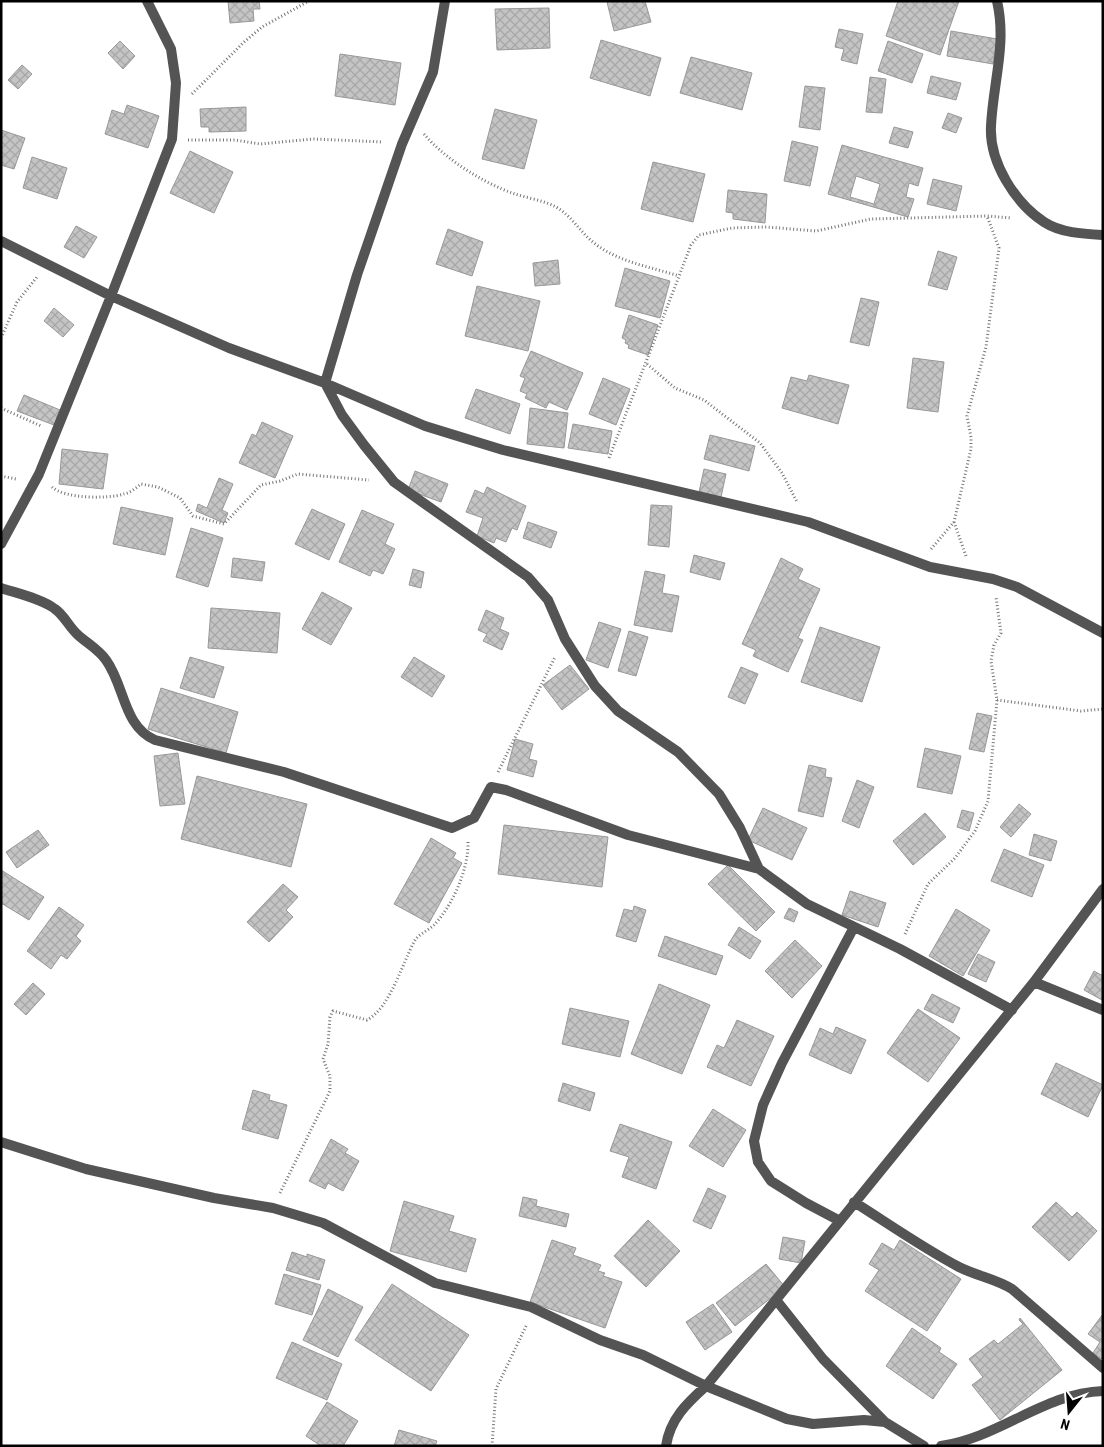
<svg xmlns="http://www.w3.org/2000/svg" width="1104" height="1447" viewBox="0 0 1104 1447" font-family="'Roboto Condensed',sans-serif">
<style>
.building{fill:url(#building-cross-hatch);stroke:#989898;fill-rule:evenodd}
.lines{fill:none;stroke-linecap:round;stroke-linejoin:round}
.path{stroke:#767676;stroke-width:3;stroke-dasharray:1 2.5;stroke-linecap:butt}
.minor{stroke:#545454;stroke-width:10}
</style>
<defs>
<pattern id="building-cross-hatch" width="8" height="8" patternUnits="userSpaceOnUse" patternTransform="scale(1.25)"><rect width="8" height="8" fill="#c4c4c4"/><path d="M0 0l8 8M0 8l8-8" fill="none" stroke="#a7a7a7"/></pattern>
</defs>
<rect width="100%" height="100%" fill="#fff"/>
<path class="building" d="M228,1H259L260,9H253L254,21L230,23Z
M611,1H645L651,22L614,31L607,2Z
M898,1H959L940,55L886,36Z
M549,8L550,48L497,50L495,9Z
M839,29L863,34L857,64L841,60L844,49L835,47Z
M951,31L997,39L993,64L947,56Z
M601,40L661,58L650,96L590,78Z
M120,41L135,56L123,69L108,53Z
M888,41L923,54L912,83L878,71Z
M340,54L401,63L395,105L335,96Z
M691,57L752,73L742,110L680,93Z
M22,65L32,74L18,89L8,80Z
M931,76L961,83L956,100L927,93Z
M870,77L886,79L882,113L866,112Z
M805,86L825,88L820,130L799,127Z
M127,105L159,116L148,148L105,134L112,110L124,114Z
M246,107V131L209,132V127H201L200,109Z
M495,109L537,120L524,169L482,159Z
M948,113L962,118L956,133L942,128Z
M894,127L913,132L908,148L889,143Z
M1,130L25,138L14,169L1,165Z
M792,141L818,147L810,186L784,181Z
M842,145L923,168L918,186L909,183L906,197L914,199L908,217L828,194ZM856,176L880,184L874,204L850,197Z
M190,151L233,172L214,213L170,193Z
M32,157L67,168L57,199L23,188Z
M653,162L705,174L693,222L641,209Z
M933,179L962,186L956,211L927,204Z
M728,190L767,194L765,223L733,219V213L726,212Z
M76,226L97,237L84,258L64,247Z
M448,229L483,242L472,276L436,264Z
M938,251L957,257L947,290L928,285Z
M558,260L560,284L535,286L533,263Z
M625,268L670,281L660,318L615,306Z
M477,286L540,301L528,351L465,336Z
M861,298L879,302L869,346L850,342Z
M54,308L74,325L63,337L44,321Z
M629,315L658,325L648,355L628,348L629,345L625,343L626,340L622,338Z
M531,351L583,373L567,410L549,402L546,408L525,398L527,394L520,391L525,378L520,376Z
M913,358L944,362L938,412L907,408Z
M809,375L849,385L838,424L782,408L791,377L807,381Z
M603,378L630,389L616,425L589,414Z
M476,389L520,404L510,434L465,418Z
M24,395L60,410L54,425L17,411Z
M530,408L568,413L564,448L527,444Z
M262,422L293,436L275,478L239,463L252,434L256,436Z
M573,424L612,431L608,454L568,448Z
M710,435L755,446L749,471L704,459Z
M62,449L108,454L103,489L59,484Z
M704,469L726,474L721,497L699,492Z
M415,471L448,484L441,502L408,490Z
M219,478L233,484L222,510L228,513L224,523L196,511L198,504L207,508Z
M487,487L526,506L517,530L512,528L506,542L496,538L494,543L477,536L483,518L466,512L475,490L484,494Z
M651,505L672,506L669,547L648,545Z
M121,507L173,518L165,555L113,544Z
M312,509L345,524L329,560L295,544Z
M362,510L394,524L385,544L395,549L383,574L373,570L370,576L339,562Z
M528,522L557,532L551,548L523,538Z
M191,528L223,538L208,587L176,577Z
M694,555L725,563L720,580L690,572Z
M233,558L265,562L262,581L231,577Z
M781,558L803,569L798,579L820,589L798,638L803,640L788,672L753,656L756,650L742,644Z
M413,569L424,572L421,588L409,585Z
M645,571L665,575L662,593L679,596L672,632L634,625Z
M322,592L352,608L331,645L302,629Z
M211,608L280,613L277,653L208,648Z
M486,610L504,618L500,629L509,633L502,650L483,641L487,634L478,630Z
M599,622L621,629L608,668L586,660Z
M820,627L880,647L862,702L801,682Z
M629,631L648,637L636,676L618,671Z
M190,657L224,667L214,698L180,688Z
M414,657L445,676L432,697L401,677Z
M570,665L589,689L562,710L543,685Z
M741,667L758,674L745,704L728,697Z
M161,688L238,712L226,753L148,729Z
M977,713L992,716L984,752L969,749Z
M515,739L533,744L529,759L537,761L533,777L507,770Z
M925,748L961,756L952,794L917,787Z
M178,753L185,804L160,806L154,756Z
M809,765L826,769L825,777L832,778L823,817L798,811Z
M197,776L307,804L291,867L181,839Z
M857,780L874,787L859,828L842,821Z
M1019,804L1031,814L1011,837L1000,827Z
M763,808L807,828L792,860L748,840Z
M962,810L974,813L969,831L957,827Z
M925,813L946,837L913,865L893,841Z
M504,825L608,837L602,887L498,874Z
M38,830L49,845L17,868L6,852Z
M1034,834L1057,841L1051,861L1029,855Z
M431,838L456,853L453,858L462,863L429,923L394,904Z
M1004,849L1044,865L1032,897L991,881Z
M728,865L775,912L756,931L708,884Z
M1,870L44,897L29,920L1,903Z
M283,884L298,897L286,910L293,917L269,942L247,922Z
M850,891L886,903L878,927L842,915Z
M634,906L646,910L636,942L616,936L624,909L633,911Z
M59,907L84,925L76,936L81,941L67,959L61,955L51,969L27,951Z
M789,908L798,912L794,922L784,918Z
M956,909L990,930L963,976L929,956Z
M739,927L761,941L750,959L728,945Z
M665,936L723,956L716,975L658,956Z
M795,940L822,966L792,998L765,971Z
M978,954L995,962L986,982L968,974Z
M1094,971L1103,976L1102,1000L1084,990Z
M33,983L45,994L26,1015L14,1004Z
M659,984L710,1005L682,1074L631,1054Z
M932,994L960,1008L953,1023L924,1009Z
M570,1008L629,1021L620,1057L562,1044Z
M918,1009L960,1038L928,1082L887,1053Z
M737,1020L774,1036L751,1086L707,1067L717,1045L724,1048Z
M836,1027L866,1040L851,1074L809,1055L820,1028L833,1034Z
M1056,1063L1103,1085L1088,1117L1041,1094Z
M563,1083L595,1093L590,1111L558,1101Z
M253,1090L270,1095L269,1100L287,1105L278,1139L242,1129Z
M713,1109L746,1130L723,1167L689,1146Z
M620,1124L672,1142L656,1189L622,1177L629,1157L610,1151Z
M331,1139L348,1149L345,1153L359,1161L343,1191L328,1183L325,1189L309,1181Z
M708,1188L726,1196L711,1229L693,1221Z
M523,1197L537,1200L536,1206L569,1214L566,1227L519,1216Z
M404,1201L454,1216L449,1231L476,1239L466,1272L390,1251Z
M1056,1202L1072,1217L1077,1212L1097,1231L1069,1261L1032,1227Z
M648,1220L680,1251L646,1287L614,1256Z
M783,1237L805,1241L801,1263L779,1259Z
M552,1240L576,1248L573,1255L601,1265L598,1271L605,1273L603,1276L622,1282L605,1328L530,1302Z
M900,1240L961,1279L927,1331L865,1291L879,1270L869,1264L882,1243L894,1250Z
M292,1252L307,1257V1254L325,1260L319,1280L286,1270Z
M766,1264L785,1287L735,1326L716,1303Z
M284,1274L321,1285L312,1315L275,1304Z
M392,1284L469,1335L431,1391L355,1340Z
M328,1289L363,1307L338,1357L303,1340Z
M713,1304L732,1332L705,1350L686,1322Z
M1103,1314V1360L1093,1353L1100,1342L1088,1334Z
M1020,1318L1062,1370L1000,1420L972,1385L983,1377L969,1359L994,1340L998,1344L1023,1324L1019,1320Z
M912,1328L941,1348L939,1352L957,1364L933,1399L886,1366Z
M292,1342L342,1364L327,1400L276,1378Z
M327,1402L358,1421L343,1446H321L306,1436Z
M399,1430L437,1441L435,1446H394Z"/>
<g class="lines">
<path class="path" d="M192,94L243,43L262,27L309,1
M424,134C445,159 482,182 512,193C526,198 543,200 556,207C572,216 580,232 594,243C618,262 651,267 679,276
M188,140H235L260,144L313,139L383,142
M1,338L17,302L37,277
M647,364L675,388L704,400L760,443L782,473L797,502
M1,408L41,426
M609,458L691,245L699,235L732,228L767,227L816,231L871,219L987,216L1012,218
M1,476L16,479
M52,487C65,499 108,499 124,494C130,493 136,488 141,484L158,487L180,498L193,516L224,524L261,485L280,481L298,474L369,480
M954,522L966,556
M931,549L954,522L971,449V437L967,416L986,347L999,248L987,216
M997,700L1081,711L1103,709
M498,772L555,657
M905,934L928,884L955,858L975,831L988,801L997,700L991,661L994,645L1001,633L996,597
M280,1193L330,1091V1076L323,1059L328,1044L330,1017L333,1011L367,1020C390,1008 402,964 414,942C418,934 428,931 434,925C453,905 469,868 468,841
M492,1446L496,1389L527,1324"/>
<path class="minor" d="M445,1L433,72L402,144L357,275L325,383L342,415L364,445L394,482L528,577L548,600L565,639L595,686L618,711L678,752L719,794L740,828L759,869L807,904L900,949L1012,1010
M997,1C1007,44 993,83 991,126C989,162 1015,203 1044,222C1061,233 1083,234 1103,235
M1,241L111,296L229,348L325,383L425,426L503,450L808,522L930,567L993,579L1017,587L1103,633
M1,544L39,474L111,296L172,139L176,83L171,49L147,1
M1,588C16,593 43,599 55,609C64,615 69,627 78,635C88,644 98,649 106,660C125,686 123,726 155,740L284,772L452,828L474,818L491,787L506,790L628,835L759,869
M1034,982L1103,1010
M1,1142L86,1169L214,1198L273,1208L323,1223L435,1283L531,1307L600,1340L643,1355L706,1386L787,1419L813,1424L864,1420L885,1422L924,1446
M854,1202C889,1224 923,1248 959,1267C977,1276 996,1279 1012,1289L1103,1368
M840,1221L806,1203L771,1181L758,1162L754,1141L763,1105L782,1063L854,927
M777,1301L823,1359L885,1422
M666,1446C670,1419 687,1403 706,1386L1034,982L1103,889
M941,1446C999,1438 1044,1393 1103,1391"/>
</g>
<rect width="1104" height="1447" fill="none" stroke="#000000" stroke-width="5"/>
<g transform="translate(1069 1412) rotate(197)" stroke="#ffffff" stroke-width="4" paint-order="stroke">
<path d="M0-4L9 19L0 12L-9 19Z" fill="#000000"/>
<text y="-8" font-size="14" font-weight="bold" text-anchor="middle" fill="#000000">N</text>
</g>
</svg>
